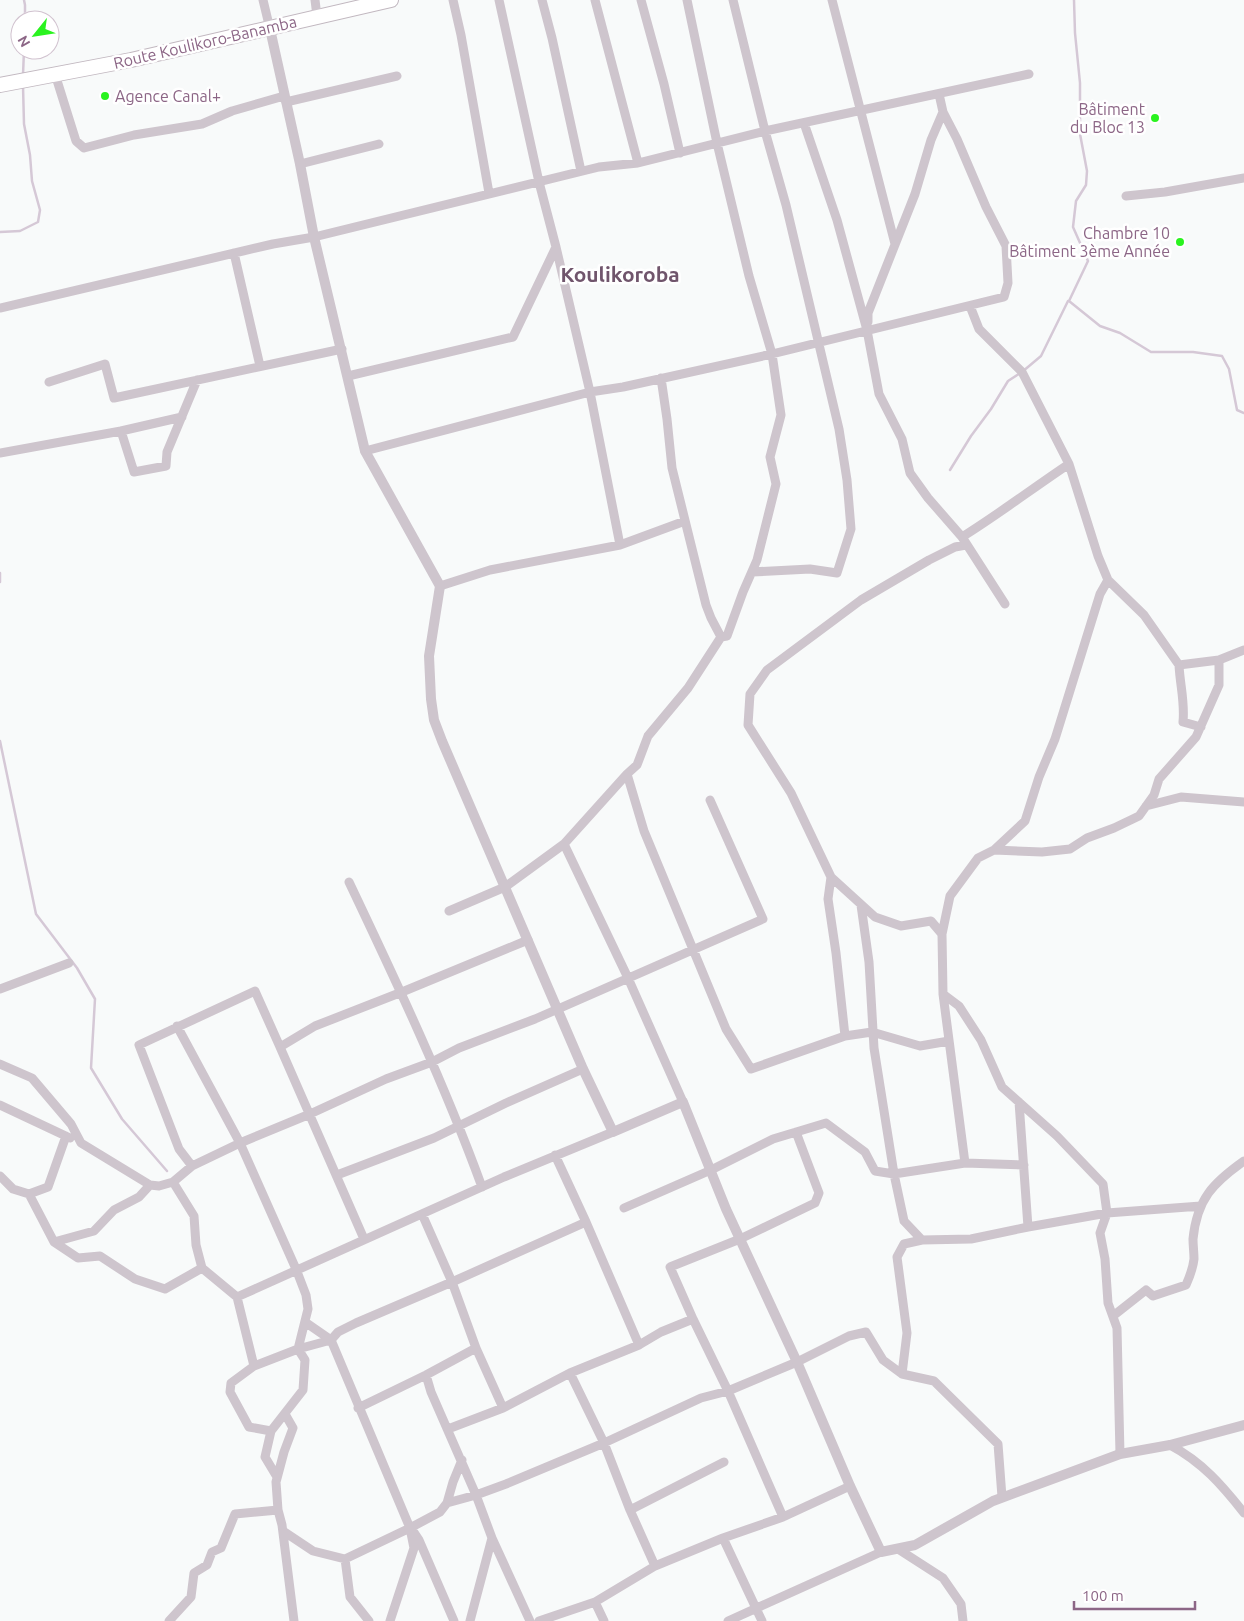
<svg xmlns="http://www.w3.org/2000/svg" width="1244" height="1621" viewBox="0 0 1244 1621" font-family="Ubuntu,sans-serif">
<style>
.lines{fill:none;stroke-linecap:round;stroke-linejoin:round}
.stream{stroke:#d5c8d6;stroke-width:2.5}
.primary-casing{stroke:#c2b8c0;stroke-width:16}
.minor{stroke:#cec5cd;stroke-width:9}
.tertiary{stroke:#cec5cd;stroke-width:10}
.primary{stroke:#fff;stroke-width:14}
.poi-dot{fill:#2af31f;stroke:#fff;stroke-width:2}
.labels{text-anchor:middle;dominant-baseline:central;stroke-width:5;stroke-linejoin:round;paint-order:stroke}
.street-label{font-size:16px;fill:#8c6686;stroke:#fff}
.poi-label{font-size:16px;fill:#8c6686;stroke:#fff;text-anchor:end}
.district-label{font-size:21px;font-weight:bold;fill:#70556c;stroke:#fff}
</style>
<rect width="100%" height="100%" fill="#f8fafa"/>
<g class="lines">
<path class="stream" d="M24,0L25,5V20
M1074,0L1075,33L1080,83V134L1087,171L1086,185L1076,201L1073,227L1088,261L1069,301L1100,326L1120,333L1151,352H1193L1222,356L1229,369L1237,410L1244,413
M23,75L24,50
M0,232L20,231L38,222L40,210L32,181L30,155L24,124L23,86
M950,470L971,436L991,409L1008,381L1022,372L1041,356L1068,301
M0,573V582
M0,741L36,914L77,968L95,999L91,1068L122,1119L167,1171"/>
<defs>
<path id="primary" d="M0,85L131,60L391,0"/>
</defs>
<use href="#primary" class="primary-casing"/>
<path class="minor" d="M263,0L270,29
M315,0L317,16
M453,0L461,35L489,193
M499,0L539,182L556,247L590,392L620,545
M542,0L552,38L581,171
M595,0L638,163
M641,0L664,84L680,153
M733,0L765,131L786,205L839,429L847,480L851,529L837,573L810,569L752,572
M832,0L895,244
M55,74L76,141L84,148L134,135L202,124L232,111L284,96
M286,102L397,76
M804,123L837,220L867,330L879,394L902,439L910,473L928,498L962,537L1005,604
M300,164L379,144
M1126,196L1165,192L1244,178
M234,253L260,366
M0,308L273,244L314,237L599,167L638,163L765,131L1029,74
M868,322V313L915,194L931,140L943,112L939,94
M348,376L513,337L556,247
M661,378L667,419L672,468L706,605L711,618L721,637
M49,382L105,364L114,398L342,349
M121,431L182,417
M365,451L590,392L623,387L772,354L1004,297L1008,283L1006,246L986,207L957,139L943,112
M0,453L121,431L134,472L166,466L167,452L197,380
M1069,464L1098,556L1108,580L1144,615L1179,665
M962,537C999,514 1033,488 1069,464L1022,372L979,329L970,306
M1108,580L1100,594L1055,739L1039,777L1025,821L994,850L1042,852L1070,849L1087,838L1114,828L1139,816L1154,795L1159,779L1196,737L1219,685V660L1179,665C1180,685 1185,702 1183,722L1201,727
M440,586L490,570L620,545L685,521
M1219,660L1244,650
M627,774L644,831L726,1029L751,1069L845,1036L836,953L828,899L831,877
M1146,806L1181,797L1244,802
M564,844L628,978L683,1102
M994,850L978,858L950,896L942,934L943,994L965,1163L1024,1165
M349,882C397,983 444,1083 482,1187
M861,905L869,962L874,1048L894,1174L904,1221L922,1240L971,1239L1028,1227
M449,911L505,887L564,844L627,774L637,765L648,736L688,688L721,637L727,636L743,592L757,560L776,484L770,457L781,415L772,354L749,276L717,143L687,0
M942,934L931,921L901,926L875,917L831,877L791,793L748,725L750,694L767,670L861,600L929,560L955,547L966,545
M0,989L69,963
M943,994L959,1006L981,1040L1002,1087L1057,1136L1103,1184L1107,1213L1100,1233L1105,1259L1108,1303L1117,1328L1120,1454
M177,1026L240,1143L296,1269L306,1295L308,1309L298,1349L254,1366
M845,1036L872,1032L920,1046L949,1041
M0,1064L32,1078L71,1124L81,1143L150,1185
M1019,1102L1028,1227L1107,1213L1201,1206
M0,1105L70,1138
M66,1136L48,1187L29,1194L54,1242L78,1258L100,1256L135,1279L165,1289L202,1268
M555,1155L586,1222L639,1345
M192,1166L179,1149L139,1045L255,991L280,1047
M337,1175L434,1138L506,1103L583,1069
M0,1176L13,1189L29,1194
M173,1182L194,1216L196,1245L202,1268L237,1297L254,1366L231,1383L230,1392L249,1427L271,1431
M624,1208L711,1170L773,1139L826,1123L865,1152L875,1171L894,1174L965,1163
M422,1214L452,1282L476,1348L503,1408
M364,1239L280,1047L315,1026L402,992L528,940
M54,1242L94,1231L114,1210L139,1197L150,1185L159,1186L173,1182L192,1166L240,1143L310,1114L386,1079L432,1062L459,1048L535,1019L763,919L710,800
M237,1297L504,1177L613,1132
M1113,1316L1146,1290L1153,1296L1186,1285C1190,1276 1193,1268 1194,1259C1194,1252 1193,1246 1193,1239C1197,1199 1213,1183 1244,1161
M570,1373L604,1443L630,1510L655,1566
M902,1374L934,1381L998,1444L1002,1497
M426,1375L431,1392L476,1495L492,1538L530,1621
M358,1408L426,1375L476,1348
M448,1429L503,1408L570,1373L639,1345L661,1332L693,1319
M1170,1445C1202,1462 1222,1485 1244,1513
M277,1477L265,1457L271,1431L303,1390L305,1360L298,1349L331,1340L305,1322
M447,1503L453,1482L462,1460
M278,1510L276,1482L284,1452L293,1428L285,1414
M630,1510L724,1462
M783,1517L728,1391L693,1319L670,1267L740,1239L815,1203L819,1193L796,1132
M283,1531L313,1551L345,1559L410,1528L331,1340L338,1332L356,1323L452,1282L586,1222
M413,1531L419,1540L454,1621
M723,1538L762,1621
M898,1549L943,1578L961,1604L963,1621
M345,1559L350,1597L369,1621
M595,1602L604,1621
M169,1621L191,1597L194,1573L207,1565L212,1552L221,1548L235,1514L278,1510L282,1525L294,1621
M390,1621L414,1548L410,1528L440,1512L447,1503L476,1495L506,1484L604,1443L701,1398L728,1391L797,1362L849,1336L866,1332L883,1360L902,1374L907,1333L897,1257L904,1244L922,1240
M470,1621L492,1538
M539,1621L595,1602L655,1566L723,1538L783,1517L850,1486
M728,1621L881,1552"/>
<path class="tertiary" d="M270,29L300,164L314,237L365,451L440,586L429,656L431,699L434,720L442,741L583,1069L613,1132L683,1102L726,1209L797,1362L850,1486L881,1552L915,1545L993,1501L1120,1454L1170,1445L1244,1425"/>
<use href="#primary" class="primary"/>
</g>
<g class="poi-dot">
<circle cx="105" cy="96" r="5"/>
<circle cx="1155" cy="118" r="5"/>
<circle cx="1180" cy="242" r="5"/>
</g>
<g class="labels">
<g class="street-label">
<text transform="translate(205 42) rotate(-13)">Route Koulikoro-Banamba</text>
</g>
<g class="poi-label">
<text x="115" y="96" text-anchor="start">Agence Canal+</text>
<text x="1145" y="109">Bâtiment<tspan x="1145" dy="18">du Bloc 13</tspan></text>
<text x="1170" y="233">Chambre 10<tspan x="1170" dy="18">Bâtiment 3ème Année</tspan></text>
</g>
<g class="district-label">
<text x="620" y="274">Koulikoroba</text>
</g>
</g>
<g transform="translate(35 35) rotate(240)"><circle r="24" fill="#ffffff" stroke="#d1c2cf"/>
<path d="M0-4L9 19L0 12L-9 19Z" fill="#2af31f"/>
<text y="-8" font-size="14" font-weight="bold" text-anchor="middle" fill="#8c6686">N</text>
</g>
<path d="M1074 1601v8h121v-8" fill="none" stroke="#8c6686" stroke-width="2.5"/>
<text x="1082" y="1601" font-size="15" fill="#8c6686" stroke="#ffffff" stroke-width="4" paint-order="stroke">100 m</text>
</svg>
